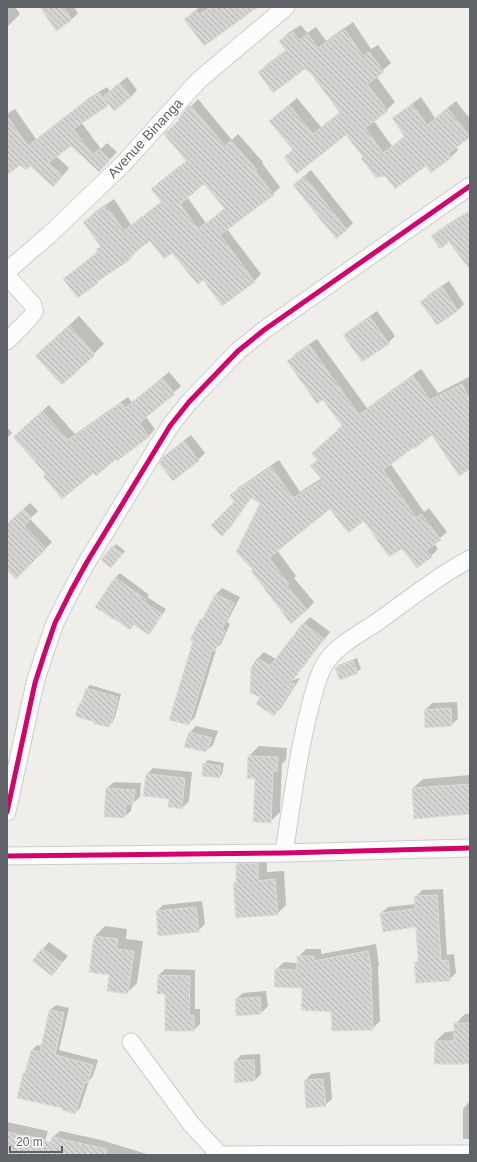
<svg xmlns="http://www.w3.org/2000/svg" width="477" height="1162" viewBox="0 0 477 1162" font-family="Arial,sans-serif">
<style>
.shadow{fill:#0003;fill-rule:evenodd}
.building{fill:url(#building-back-hatch);stroke:#deddd9;fill-rule:evenodd}
.lines{fill:none;stroke-linecap:round;stroke-linejoin:round}
.minor-casing{stroke:#cbcccc;stroke-width:19}
.minor{stroke:#fdfcfc;stroke-width:17}
.cycleway-casing{stroke:#fff;stroke-width:8}
.cycleway{stroke:#d6006c;stroke-width:5}
.labels{text-anchor:middle;dominant-baseline:central;stroke-width:3;stroke-linejoin:round;paint-order:stroke}
.street-label{font-size:14px;fill:#5f6368;stroke:#fff}
</style>
<defs>
<pattern id="building-back-hatch" width="6" height="6" patternUnits="userSpaceOnUse"><rect width="6" height="6" fill="#d6d5d3"/><path d="M-1 5l2 2M0 0l6 6M5-1l2 2" fill="none" stroke="#b1b0af"/></pattern>
</defs>
<rect width="100%" height="100%" fill="#efeeea"/>
<path class="shadow" d="M7,7H15L20,14L7,27Z
M41,7H74L78,13L71,20Z
M200,7H254L186,19L193,12Z
M353,22L371,49L378,45L391,63L376,76L395,102L387,110L374,121L392,146L406,135L394,119L402,111L421,97L435,118L456,101L470,119V136L456,147L458,150L450,158L385,175L347,134L285,157L293,149L278,114L297,98L321,127L340,112L309,70L306,67L259,72L267,64L286,50L280,41L288,33L301,25L307,33L316,27L326,41Z
M127,77L137,90L131,97L115,110L109,103L81,122L101,149L107,143L117,152L99,171L71,145L56,156L69,168L61,178L30,165L20,164L7,174V114L15,109L36,139L89,98L107,87L110,91Z
M198,99L232,140L238,134L263,162L262,163L280,187L273,194L227,229L261,274L254,281L204,279L173,251L150,240L136,250L137,251L130,258L103,277L78,297L64,279L71,273L98,251L97,250L101,246L84,222L95,212L114,199L131,225L162,201L152,189L159,182L187,160L180,120L179,119ZM204,183L225,208L206,223L187,197Z
M311,170L353,223L346,230L294,185Z
M460,216L470,230V269L449,241L433,237L439,230Z
M449,281L464,304L458,310L437,324L422,302L428,295Z
M377,311L395,336L388,343L344,335L351,329Z
M79,316L104,344L62,384L36,356Z
M317,339L367,408L421,369L438,393L469,377L470,468L432,434L390,463L424,512L429,508L447,532L434,543L438,549L431,556L402,547L364,520L330,508L277,550L296,576L294,578L314,602L307,610L254,570L261,503L252,497L230,528L222,535L235,502L231,495L238,488L279,460L300,492L322,478L318,460L343,426L323,398L289,361L296,353Z
M169,372L181,386L146,417L155,429L149,436L117,459L116,458L94,472L48,474L21,430L49,405L75,434L128,397L132,402Z
M7,427L12,433L7,438Z
M191,435L205,453L198,460L173,479L163,458L170,451Z
M30,503L38,511L30,519L52,542L16,578L7,569V524Z
M116,544L125,551L114,564L102,559Z
M120,573L149,595L147,597L166,609L153,629L149,633L134,624L96,607L116,577Z
M222,588L240,597L227,622L230,624L221,644L217,647L195,717L189,724L201,620L205,616L216,594Z
M310,617L330,632L293,680L300,678L281,708L274,715L261,697L252,668L258,658L264,652L276,659L303,624Z
M357,658L361,669L357,672L336,668L339,665Z
M90,685L121,694L115,717L112,723L109,726L96,722L80,704L82,701L87,688Z
M457,702L458,719L451,725L425,710L432,703Z
M196,726L218,731L213,745L206,751L190,732Z
M259,746L287,748L286,760L282,764L280,812L270,822L249,756Z
M208,760L224,763L222,774L219,777L204,764Z
M153,768L192,772L189,801L182,808L146,775Z
M470,775V813L413,788L423,779Z
M114,782L141,783L140,797L133,803H132L131,811L124,817L107,788Z
M246,855H267V872L284,871L286,905L277,914L234,883L237,881V864Z
M443,889L447,955L454,954L456,973L449,980L415,963L419,960L417,926L381,913L388,907L416,904V897L422,890Z
M202,901L205,924L198,931L157,911L163,905Z
M105,926L127,929L126,939L143,941L137,983L127,993L110,974L90,971L95,936Z
M49,942L68,956L52,975L33,961Z
M376,944L379,965L378,966L380,1021L372,1029L332,1011L303,987L276,970L284,962L298,963V957L306,949H321V954Z
M165,969L195,970V1009H200V1024L194,1030L166,993L159,975Z
M266,991L268,1006L261,1013L236,999L243,993Z
M56,1005L69,1008L59,1050L98,1060L93,1076L89,1081L80,1108L75,1113L64,1108L24,1073L27,1070L32,1050L37,1045L42,1046L50,1010Z
M465,1014H470V1063L436,1041L445,1032L455,1031V1024Z
M260,1054L261,1074L255,1080L235,1062L241,1055Z
M330,1072L332,1099L325,1105L305,1081L311,1074Z
M469,1102L470,1139H463V1109Z
M7,1122L48,1131L41,1155H7Z
M60,1131L101,1140L150,1155H77L53,1137Z"/>
<path class="building" d="M40,7H63L72,20L56,31Z
M211,7H258L204,46L184,19L196,11L199,15Z
M345,30L363,56L369,52L384,72L367,84L388,111L365,128L383,153L405,137L392,118L412,104L427,125L448,109L470,137L448,154L451,158L431,173L426,166L395,189L385,176L376,178L361,158L363,157L346,135L297,174L284,157L293,150L269,121L289,105L313,134L340,113L309,71L308,72L305,69L273,93L258,72L286,51L279,41L293,32L299,40L308,34L318,48Z
M119,83L131,97L114,111L103,97Z
M99,93L108,106L73,129L93,155L99,149L110,160L99,172L71,146L48,163L63,176L53,187L30,166L26,170L20,165L7,175V116L28,146L81,105Z
M190,105L225,146L231,141L257,170L255,171L274,195L220,235L255,282L222,306L203,280L198,285L172,253L164,259L150,241L129,257L131,259L97,282L98,283L78,298L63,279L98,252L96,249L101,247L83,222L106,206L124,231L161,202L151,189L173,172L186,161L164,134L179,120L178,119ZM204,184L225,209L198,229L180,204Z
M304,176L347,230L336,239L293,185Z
M470,210V270L449,242L440,249L431,236Z
M442,287L458,311L437,325L420,302Z
M370,317L389,344L362,362L343,335Z
M69,325L95,355L62,385L35,356Z
M309,345L359,415L413,376L430,400L462,384L470,400V469L459,476L432,435L414,449L413,448L383,470L416,518L421,514L441,540L426,550L432,557L417,568L402,549L389,557L364,521L348,533L330,509L269,558L289,584L287,586L307,610L291,624L251,571L253,570L236,552L260,503L251,498L222,537L211,525L234,502L230,495L271,467L293,498L323,480L310,466L317,460L311,454L342,426L323,400L317,404L287,361Z
M162,378L175,394L139,423L149,437L117,461L116,459L96,476L94,473L62,499L43,476L46,474L13,437L42,411L68,440L121,403L125,408Z
M184,441L199,461L173,481L159,463L163,457Z
M23,509L32,518L24,526L46,549L16,579L7,570V524Z
M112,546L122,554L111,568L101,560Z
M115,577L146,600L144,602L162,614L149,635L134,625L130,630L113,618V619L95,607Z
M215,594L234,603L222,629L225,631L215,651L212,650L189,725L169,720L193,641L190,640L200,619L202,620Z
M303,623L324,639L289,685L295,683L274,716L256,704L260,697L250,693L251,668L257,658L270,666Z
M353,661L358,673L340,680L335,668Z
M86,688L118,697L112,721L109,727L93,724L94,722L75,716L79,703L81,704Z
M451,708L452,726L425,728L424,710Z
M189,732L212,738L206,752L184,747Z
M248,756L278,757L277,771H273L271,823L253,822L255,779L247,778Z
M203,763L221,766L219,778L202,776Z
M146,774L185,778L182,809L168,807L169,799L143,796Z
M470,784V814L414,819L412,788Z
M106,788L135,790L133,804H126L125,818L104,817Z
M258,863V881L275,879L278,915L236,918L233,883H236V864Z
M437,895L441,961L448,960L450,981L416,983L414,962H418L416,927L383,932L380,913L415,909L414,896Z
M196,907L199,932L158,936L156,911Z
M94,936L118,939L116,949L134,951L128,994L107,991L109,975L89,972Z
M42,948L62,963L52,976L32,961Z
M368,951L372,974H371L373,1030L332,1031L331,1012L301,1010L302,988L274,987L275,969L297,970V956H314V961Z
M158,975L190,976L189,1015H194V1031H165V994H157Z
M260,997L261,1014L236,1016L235,999Z
M49,1010L64,1013L55,1055L93,1065L88,1083L85,1082L75,1114L62,1110V1108L17,1098L23,1073H25L31,1050L40,1052Z
M454,1023H470V1064H434L435,1041H454Z
M254,1060L255,1081L235,1083L234,1061Z
M323,1079L326,1106L306,1108L304,1080Z
M7,1132L25,1136V1135L51,1142L52,1137L107,1149L106,1155H7Z"/>
<g class="lines">
<defs>
<path id="minor" d="M7,271L49,235L123,164L199,80L286,7
M7,276L33,305C33,307 35,310 34,312C33,316 11,337 7,341
M7,812L35,683L44,655L55,623L71,591L87,562L170,426L189,402L238,351L264,330L470,186
M284,853C292,802 298,752 311,703C315,689 319,670 329,658C342,642 363,632 380,620C409,599 438,576 470,559
M7,856L284,853L470,848
M131,1042L192,1125L220,1155
M220,1155L470,1154"/>
</defs>
<use href="#minor" class="minor-casing"/>
<use href="#minor" class="minor"/>
<defs>
<path id="cycleway" d="M7,812L35,683L44,655L55,623L71,591L87,562L170,426L189,402L238,351L264,330L470,186
M7,856L284,853L470,848"/>
</defs>
<use href="#cycleway" class="cycleway-casing"/>
<use href="#cycleway" class="cycleway"/>
</g>
<g class="labels">
<g class="street-label">
<text transform="translate(145 138) rotate(-47)">Avenue Binanga</text>
</g>
</g>
<rect width="477" height="1162" fill="none" stroke="#5f6368" stroke-width="16"/>
<path d="M10 1146v6h52v-6" fill="none" stroke="#5f6368" stroke-width="2"/>
<text x="16" y="1146" font-size="12" fill="#5f6368" stroke="#ffffff" stroke-width="3" paint-order="stroke">20 m</text>
</svg>
